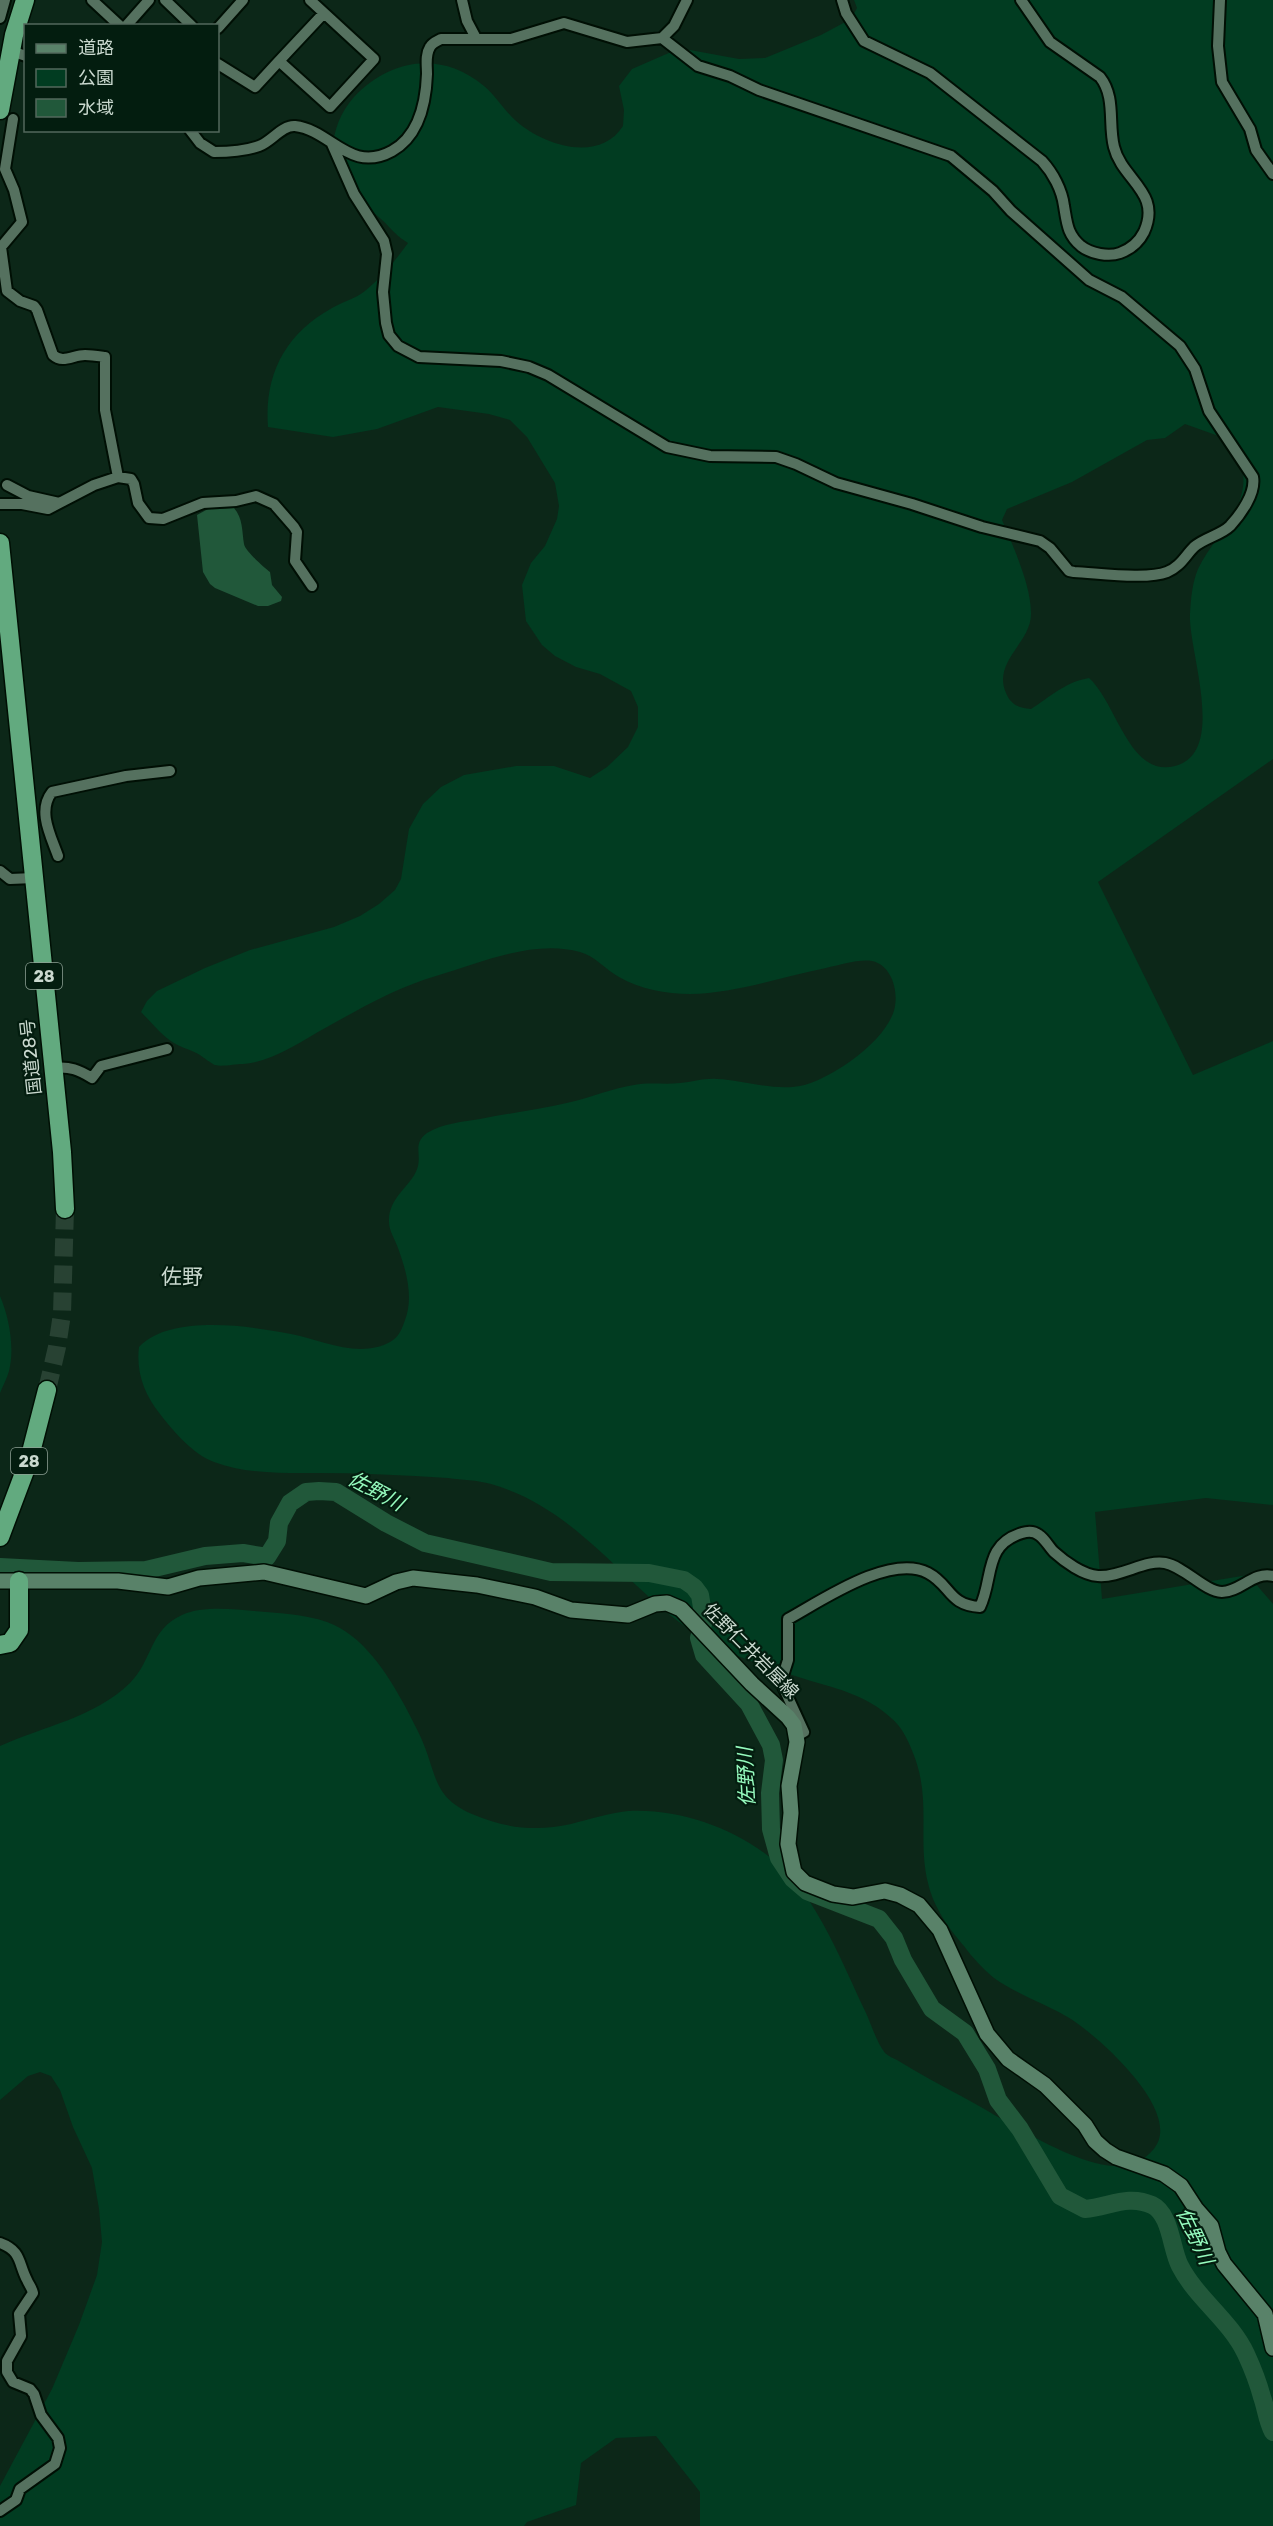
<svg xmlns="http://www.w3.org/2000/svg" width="1273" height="2526" viewBox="0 0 1273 2526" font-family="Rubik,'Noto Sans JP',sans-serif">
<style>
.green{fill:#013c21;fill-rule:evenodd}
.water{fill:#21583a}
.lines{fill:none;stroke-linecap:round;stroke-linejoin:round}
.river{stroke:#21583a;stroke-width:18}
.highway-tunnel{stroke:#284233;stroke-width:18;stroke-dasharray:18 9;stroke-linecap:butt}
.street-casing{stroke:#000f04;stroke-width:14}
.secondary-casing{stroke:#000f04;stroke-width:18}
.highway-casing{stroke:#000f04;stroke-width:21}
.street{stroke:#55715f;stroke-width:10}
.secondary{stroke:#598269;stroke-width:15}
.highway{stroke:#62aa7f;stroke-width:18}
.labels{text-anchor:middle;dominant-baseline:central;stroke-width:4.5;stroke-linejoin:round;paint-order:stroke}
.shield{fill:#031d0f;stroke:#8ea195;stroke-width:1.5}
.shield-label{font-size:16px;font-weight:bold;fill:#cad9cf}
.street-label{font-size:18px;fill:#cad9cf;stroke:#031d0f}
.water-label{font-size:20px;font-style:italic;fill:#96fbbe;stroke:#031d0f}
.quarter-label{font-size:21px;fill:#cad9cf;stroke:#031d0f}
</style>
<rect width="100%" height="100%" fill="#0c2718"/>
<path class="green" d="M854,0H1273V759L1098,882L1193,1075L1273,1041V1505L1206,1498L1095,1512L1102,1599L1248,1575L1273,1604V2526H700V2492L656,2436L616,2438L581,2463L576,2505L527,2522L524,2526H0V2486L52,2389L79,2325L97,2275L102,2242L99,2209L92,2168L73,2127L60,2090L51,2076L40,2072L28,2076L0,2100V1746C44,1726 94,1718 130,1683C153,1660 149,1630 182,1615C202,1606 232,1609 254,1611C277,1613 304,1614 327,1622C363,1635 387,1673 405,1706C411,1718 419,1732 424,1745C437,1778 435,1798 472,1814C504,1828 536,1832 571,1824C590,1819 609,1813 628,1811C680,1808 738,1829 777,1863C816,1895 844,1967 866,2013C871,2024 877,2043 885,2053C888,2056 893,2058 897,2060C918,2073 940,2085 961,2096C1001,2117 1077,2169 1121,2166C1135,2165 1150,2157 1157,2144C1177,2107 1100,2038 1071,2019C1047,2004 1018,1995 994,1978C983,1969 972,1957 964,1946C949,1929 933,1906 928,1883C917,1839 932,1799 913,1753C907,1738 902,1727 890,1717C867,1696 839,1689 811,1681C783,1672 754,1663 728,1652C678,1629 641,1589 602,1553C568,1522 536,1497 491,1484C477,1480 462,1480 448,1478C404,1475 360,1473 316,1473C284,1473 245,1474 214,1462C193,1454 174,1432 160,1414C144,1394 136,1372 139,1347C170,1314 251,1326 291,1334C321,1340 359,1359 390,1342C399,1337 402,1329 405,1320C414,1297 406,1270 398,1248C395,1239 389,1231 389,1222C388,1196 413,1186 418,1166C421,1153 413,1143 427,1133C443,1123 463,1122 480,1119C511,1113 541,1109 571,1102C592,1097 613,1088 634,1085C649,1082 665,1085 680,1083C693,1082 704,1078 717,1079C743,1080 773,1091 800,1086C831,1080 890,1039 895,1006C898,989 891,965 872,961C858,959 840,965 826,968C781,977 736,993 690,994C666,994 640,989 619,977C606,970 595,956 580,952C533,939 480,963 436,976C398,987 361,1008 327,1027C301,1041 273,1062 243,1064C235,1064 222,1067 215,1065C214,1065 201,1056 200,1055C192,1050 182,1048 174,1043C162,1036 151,1022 141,1012L147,1001L157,991L205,968L250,950L334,927L360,916L379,904L395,890L401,879L409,829L423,804L441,787L464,775L516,766H554L590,778L607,767L628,747L638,727V707L631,691L600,674L576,667L555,656L542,645L526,621L522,585L531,563L545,546L557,519L559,506L555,483L527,437L510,420L489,414L438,407L377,429L333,437L268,427C264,375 285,334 332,308C342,302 355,299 365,291C382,277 395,261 408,243C394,234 393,230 381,219C369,208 356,198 345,185C324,159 333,120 354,97C391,58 442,51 484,86C496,96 504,110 515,120C542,145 599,164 623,126L624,110L619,86L632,69L671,52L690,50L739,59L765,58L821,35L851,19L857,8ZM1185,424L1227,439C1232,449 1242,461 1243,472C1248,511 1213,537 1198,569C1192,584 1191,598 1190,614C1188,651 1228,752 1175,766C1129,778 1117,703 1089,678C1065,682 1050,697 1031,709C1019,708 1011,705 1006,693C992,661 1032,643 1031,613C1031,585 1013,546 1002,520L1007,509L1072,482L1147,440L1165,438Z
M0,1296C9,1317 15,1348 9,1371C7,1378 3,1386 0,1393Z"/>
<path class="water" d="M234,508C243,518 242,532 244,544C245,551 264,567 270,572L272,585L282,597L281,601L268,606H258L215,588L210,584L203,572L197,515L208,509Z"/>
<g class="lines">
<path class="river" d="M0,1567L78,1571L146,1570L205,1556L243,1553L267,1557L277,1541L279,1523L290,1503L306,1492L319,1491L336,1492L386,1523L425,1543L551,1572L649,1573L684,1580L694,1587L700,1595L704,1620L699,1638L704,1655L749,1704L771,1745L774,1760L770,1793L771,1829L779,1858L793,1879L807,1891L879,1919L894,1938L903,1960L932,2009L965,2033L987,2069L998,2100L1020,2129L1060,2196L1085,2209C1109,2207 1128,2194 1152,2205C1171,2214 1171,2249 1180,2266C1197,2299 1230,2320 1246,2354C1252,2367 1258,2382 1262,2397C1266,2408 1267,2421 1273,2432"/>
<path class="highway-tunnel" d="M47,1390L57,1347L62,1314L65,1209"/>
<defs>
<path id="street" d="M92,0L120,26
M165,0L192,26
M462,0L467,21L476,38
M842,0L846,13L864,41L930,73L1042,161C1053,173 1062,190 1064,206C1067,223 1067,234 1081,246C1091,254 1109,257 1120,253C1131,249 1139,242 1144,232C1162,192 1122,180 1114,147C1108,124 1116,97 1100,77L1050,42L1021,0
M1220,0L1218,46L1222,82L1250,129L1256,150L1273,174
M0,18L5,0
M126,26L149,0
M218,28L243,0
M11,51L26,56
M279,61L324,13
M218,64L255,87L279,61L330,107L374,59L310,0
M13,119L5,169L14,190L22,222L1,247L7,291L20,301L34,306L37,310L53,355C63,364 73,355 85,355C92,355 98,356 105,357V410L118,477
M190,130L200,143L214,152C228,152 245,151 259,146C271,142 282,125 295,126C331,130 350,174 392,151C419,136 426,102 427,74C427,65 425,55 430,47C432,43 437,41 441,39H511L564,23L627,42L662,38L674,26L687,0
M332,144L354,194L384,241L387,254L383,292L386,323L389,335L398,346L419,357L501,361L529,367L548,375L667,447L710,456L776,457L796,464L836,483L912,504L982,527L1040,541L1050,548L1069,571L1074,572C1098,573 1147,580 1167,572C1180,567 1185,556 1194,547C1204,538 1221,535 1230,526C1241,514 1256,493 1253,477L1209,411L1195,369L1180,346L1122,297L1089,280L1011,211L993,191L951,156L759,90L730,76L698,66L662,38
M7,485L28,496L59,503
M0,504H22L48,509L94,485L118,477L131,479L134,484L138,503L149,518L163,519L203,503L236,501L256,496L274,504L294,527L297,532L295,561L312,586
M58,856C51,836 37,811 52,792L126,776L170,771
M0,871L10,879L34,878
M53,1068C70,1066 79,1070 92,1078L101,1066L167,1049
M797,1736L804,1732L781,1682L788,1660V1619C821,1601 890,1553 928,1573C951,1585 948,1605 980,1607C994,1578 983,1545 1022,1533C1028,1531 1034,1531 1039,1535C1045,1539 1049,1547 1054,1552C1065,1562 1083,1575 1098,1576C1120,1578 1146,1559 1165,1563C1185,1567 1204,1591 1222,1592C1240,1592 1254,1571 1273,1576
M0,2243C22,2251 18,2263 27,2280C29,2285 32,2288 33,2293L19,2314L21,2336L7,2361V2372L13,2382L30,2389L34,2394L41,2415L58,2438L60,2448L55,2464L20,2489L16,2500L0,2511"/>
<path id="secondary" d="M0,1581H118L168,1587L199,1578L264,1572L366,1596L396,1582L413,1578L477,1585L535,1597L571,1610L628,1615L655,1604L667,1603L681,1609L752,1684L788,1717L794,1725L797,1742L789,1786L791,1813L788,1844L794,1872L805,1883L833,1894L853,1897L885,1891L900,1895L919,1905L940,1930L987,2034L1008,2059L1045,2085L1085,2125L1095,2141L1105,2150L1116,2157L1164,2174L1181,2186L1196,2209L1211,2226L1218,2252L1224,2264L1265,2314L1273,2348"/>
<path id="highway" d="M0,110L14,35L25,0
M0,543L62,1152L65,1209
M0,1537L29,1460L47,1390
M0,1645L10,1643L19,1630V1581"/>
</defs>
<use href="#street" class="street-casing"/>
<use href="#secondary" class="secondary-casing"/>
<use href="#highway" class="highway-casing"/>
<use href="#street" class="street"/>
<use href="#secondary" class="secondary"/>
<use href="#highway" class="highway"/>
</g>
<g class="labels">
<g class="shield">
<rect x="26" y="963" width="36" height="26" rx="4.5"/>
<rect x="11" y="1448" width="36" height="26" rx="4.5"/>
</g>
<g class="shield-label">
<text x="44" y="976">28</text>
<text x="29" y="1461">28</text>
</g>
<g class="street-label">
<text transform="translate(31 1057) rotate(-96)">国道28号</text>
<text transform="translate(751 1651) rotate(45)">佐野仁井岩屋線</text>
</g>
<g class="water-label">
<text transform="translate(376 1491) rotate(28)">佐野川</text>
<text transform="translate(746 1777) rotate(-93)">佐野川</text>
<text transform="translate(1195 2236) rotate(65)">佐野川</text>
</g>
<g class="quarter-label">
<text x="182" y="1276">佐野</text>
</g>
</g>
<rect x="24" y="24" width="195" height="108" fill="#031d0f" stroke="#53685c" stroke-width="1.5"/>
<rect x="36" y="44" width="30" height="9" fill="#598269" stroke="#53685c" stroke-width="1.5"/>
<text x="78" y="54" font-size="18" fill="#cad9cf">道路</text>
<rect x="36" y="69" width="30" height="18" fill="#013c21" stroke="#53685c" stroke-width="1.5"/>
<text x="78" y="84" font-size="18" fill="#cad9cf">公園</text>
<rect x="36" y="99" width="30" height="18" fill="#21583a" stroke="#53685c" stroke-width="1.5"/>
<text x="78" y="114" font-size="18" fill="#cad9cf">水域</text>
</svg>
